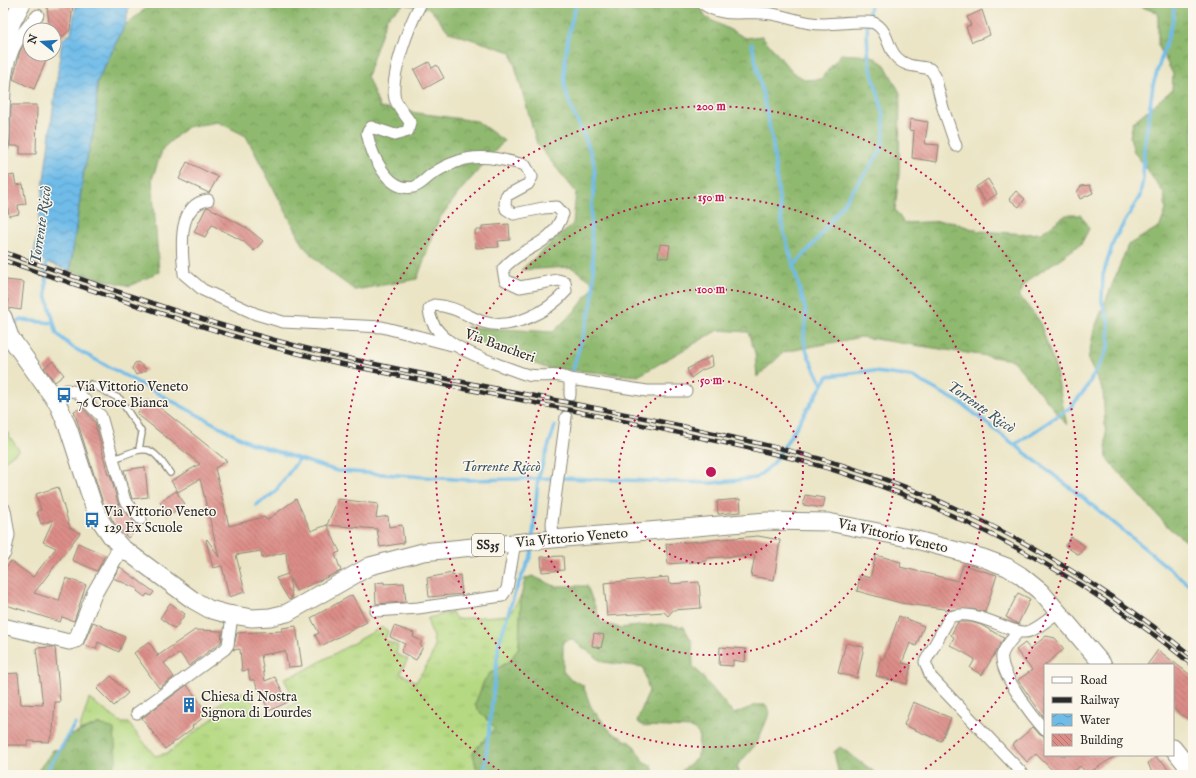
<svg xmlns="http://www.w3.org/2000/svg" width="1196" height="778" viewBox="0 0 1196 778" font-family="'IM FELL English',serif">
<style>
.grass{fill:url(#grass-tufts);stroke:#708256}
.forest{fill:url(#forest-crowns);stroke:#5e724e}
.garden{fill:#b5d982;stroke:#708256}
.water{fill:url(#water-waves);stroke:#4d748a}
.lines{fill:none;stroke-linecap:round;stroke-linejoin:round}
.stream{stroke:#6fbce9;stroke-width:3.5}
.building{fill:url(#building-back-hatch)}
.street-tunnel{stroke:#c5c0a7;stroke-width:11;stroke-dasharray:11 5.5;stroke-linecap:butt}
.lane-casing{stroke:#8b8878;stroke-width:8}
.street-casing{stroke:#8b8878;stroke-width:13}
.secondary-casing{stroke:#8b8878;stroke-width:17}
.primary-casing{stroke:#8b8878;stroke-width:19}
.lane{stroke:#fff;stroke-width:5.5}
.street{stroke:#fff;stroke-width:11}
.secondary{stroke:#fff;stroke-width:15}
.primary{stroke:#fff;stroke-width:17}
.rail-casing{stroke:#2b2b2b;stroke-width:4.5}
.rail{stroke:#fbf7ec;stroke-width:3;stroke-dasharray:9;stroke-linecap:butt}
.ring{fill:none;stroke:#c2185b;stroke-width:2;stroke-dasharray:2 4}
.labels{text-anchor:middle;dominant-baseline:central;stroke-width:3;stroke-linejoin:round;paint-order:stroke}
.shield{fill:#fbf7ec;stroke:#696865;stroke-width:1}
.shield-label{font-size:13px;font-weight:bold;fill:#2b2b2b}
.street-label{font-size:14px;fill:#2b2b2b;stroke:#fbf7ec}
.poi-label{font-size:14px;fill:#2b2b2b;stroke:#fbf7ec;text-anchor:start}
.water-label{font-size:15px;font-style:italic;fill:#3f5664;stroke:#fbf7ec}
.centre{fill:#c2185b;stroke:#fbf7ec;stroke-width:2}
.ring-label{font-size:12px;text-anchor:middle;font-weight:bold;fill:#c2185b;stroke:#fbf7ec;stroke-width:3;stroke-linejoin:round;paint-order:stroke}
</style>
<defs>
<pattern id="grass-tufts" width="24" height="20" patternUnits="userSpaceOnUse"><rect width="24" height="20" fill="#b5d982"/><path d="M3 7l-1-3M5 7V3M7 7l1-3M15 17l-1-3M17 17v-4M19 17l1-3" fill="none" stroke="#9cba70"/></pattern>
<pattern id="forest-crowns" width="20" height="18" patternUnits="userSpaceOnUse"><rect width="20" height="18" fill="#90b970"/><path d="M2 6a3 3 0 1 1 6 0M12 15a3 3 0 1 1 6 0" fill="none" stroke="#76975c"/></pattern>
<pattern id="water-waves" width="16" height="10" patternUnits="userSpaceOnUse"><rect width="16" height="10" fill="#6fbce9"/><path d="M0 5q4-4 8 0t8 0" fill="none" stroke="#5b99bd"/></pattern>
<pattern id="building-back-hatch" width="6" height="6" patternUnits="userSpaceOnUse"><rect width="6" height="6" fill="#dc8d88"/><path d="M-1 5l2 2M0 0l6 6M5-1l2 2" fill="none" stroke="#b3736f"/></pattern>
</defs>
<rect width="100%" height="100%" fill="#fbf7ec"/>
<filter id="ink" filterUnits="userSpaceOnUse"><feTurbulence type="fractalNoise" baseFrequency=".025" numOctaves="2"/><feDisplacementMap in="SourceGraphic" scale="8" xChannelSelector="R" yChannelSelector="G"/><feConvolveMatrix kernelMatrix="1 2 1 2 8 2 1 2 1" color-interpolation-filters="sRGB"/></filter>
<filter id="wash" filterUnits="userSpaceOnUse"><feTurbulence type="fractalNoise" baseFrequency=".012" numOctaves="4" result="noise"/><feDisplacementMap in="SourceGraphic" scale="16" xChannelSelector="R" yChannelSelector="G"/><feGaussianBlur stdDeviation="0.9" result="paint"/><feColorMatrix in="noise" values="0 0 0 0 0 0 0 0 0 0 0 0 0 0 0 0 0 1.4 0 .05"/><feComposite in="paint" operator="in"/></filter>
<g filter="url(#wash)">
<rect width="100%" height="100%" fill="#ebe5c6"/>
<path class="grass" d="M521,596L519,647L510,661L489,674L484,681L479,711L495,728L473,752L476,767L484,775H108L116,761L99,724L79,731L89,699L122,723H128L155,756L168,753L216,716L212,709L237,691L244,693L268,716L296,703L284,678L300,673L382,627L388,631L385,640L398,646L396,654L408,659L400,673L416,682C422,671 436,655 434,642C433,633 428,627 428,618L452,612L456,619L509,615Z"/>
<path class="forest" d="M153,3H700L705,17L746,38L762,36L792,72L806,80L821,79L841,54L872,56L885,65L900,93L899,174L895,210L904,223L949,221L979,231L1026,234L1041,233L1066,215H1081L1089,229L1081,244L1026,282L1019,296L1039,320L1055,367L1067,425L1013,360L861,337L784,352L757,377L755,353L748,332L718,330L638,376L546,368L481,343L466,327L553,332L576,310L596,284L571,267L521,270L573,224L576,192L537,144L511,52L449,32L430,9L404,4L387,17L367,76L380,108L477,121L504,141L461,190L439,219L417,279L355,290L330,272L305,248L246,136L218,122L187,127L163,148L152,179L159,272L130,286L70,271L84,169L96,122L97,82L125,25Z
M1132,3H1193V546L1170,529L1107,459L1103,391L1088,360L1094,330L1128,245L1160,226L1166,210L1164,193L1134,152L1130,137L1133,122L1172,90L1173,74L1158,45V13Z
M532,576L555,586H587L601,622L619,628L661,624L684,627L692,642L693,666L734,714L756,705H765L770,712L757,743L737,766L740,775H682L679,773L698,757L699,734L692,728L643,726L637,721L649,691L643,667L603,662L571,639L563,641V671L569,678L583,685L591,707L611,732L633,744L645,764L652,765L654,775H484L476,767L473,752L495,728L479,711L475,704L484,681L489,674L510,661L519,647L521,596L525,579Z
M99,724L114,729L116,761L108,775H35L53,750L62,749L71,735Z
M840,747L873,771L875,775H839L834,752Z"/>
<path class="garden" d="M3,427L19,450L3,462Z"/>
<path class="water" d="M80,3H130L125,25L97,82L96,122L84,170L70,271L34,257L62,40L71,33L76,4Z"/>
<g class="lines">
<path class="stream" d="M752,44L772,138L782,225L806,312C806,321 804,329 804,337C805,354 815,369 822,384
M46,259V294L57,334L72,347L250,443L337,471L469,480L561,478L712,483L756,478L773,464L828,376L868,371L913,377L962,404L1086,500L1193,588
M793,267L817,240L881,151C890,118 877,96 870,64C866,44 866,23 871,3
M10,324L22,320L54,323
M572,374C577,351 586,329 591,306C597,279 591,249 591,221C591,202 597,183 594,164C589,140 574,119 567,96C560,73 569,25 577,3
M1014,445L1071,407L1085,390L1104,357L1109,345V323L1102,302L1103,275L1114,240L1140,196L1143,179L1144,149L1153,85L1173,20L1174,3
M256,505L274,493L299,459
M533,536L538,478L555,426
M44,775L75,724
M485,775L486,754L499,643L515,592L531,555L532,547"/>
</g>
<g id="blocks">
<path class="building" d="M73,4L70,30L62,37L54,34V30H50L47,7Z
M982,10L990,35L972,42L966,27L971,25L967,17Z
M30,35V54H49L34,89L13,79L20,51Z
M429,62L432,68L437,65L444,78L424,89L414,70Z
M11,105H37L36,154H20V146H10Z
M910,119L928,122L925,141L926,144L939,145L937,162L912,158L914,131L909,130Z
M187,162L218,177L209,193L179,179Z
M14,175L16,185L23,184L26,204L18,205L19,214L9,216L4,177Z
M988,179L997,194L985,202L976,187Z
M1090,185L1093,193L1080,199L1077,192L1081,186Z
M1016,191L1025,199L1019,207L1009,199Z
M208,207L247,228L263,241L254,251L243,241L212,225L205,237L194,232L206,208Z
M509,224L510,240L498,241L499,247L476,248L475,230H482V226Z
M660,244L670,245L668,258L658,257Z
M6,280L24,282L21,310L8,308L9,300L4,299Z
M712,356L713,366L702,370L691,378L687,369Z
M53,361L64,375L55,382L44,368Z
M138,362L147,370L136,375L132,368L135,363Z
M146,400L159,407L227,461L215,468L229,526L264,517L267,520L296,499L311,531L327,525L338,499L378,504L376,518L388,516L389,527L402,525L404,543L380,547L377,529L327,525L340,552L335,554L341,571L296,591L289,577L292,598L289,600L276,578L288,574L286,552L262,558L261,551L236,555L245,592L229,597L222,566L213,568L206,540L207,539L219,557L200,479L178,492L171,481L200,464L137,414Z
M83,408L95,422L108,475L110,474L118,503L136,524L141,526L128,538L114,523L102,500L74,411Z
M145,467L148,497L132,499L124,470Z
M58,487L70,528L80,533L34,593L59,601L66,578L86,585L74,621L62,617L60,622L3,604V571L11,561L33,577L56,548L43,542L53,520L41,524L37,511L41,510L36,494Z
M176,491L185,504L168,516L160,502Z
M805,495L825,498L823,508L803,505Z
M740,499L741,512L718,514L717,501Z
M758,536L780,540L774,580L751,576L755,555L707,558V561L668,564L666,544Z
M1071,537L1085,546L1079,555L1065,546Z
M78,543L105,555L97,571L72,560Z
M876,555L901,562L900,567L958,581L963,565L997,575L985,612L972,609L951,610L901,603L857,591L860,575L870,578Z
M563,556L564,570L542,572L541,557Z
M120,567L154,592L151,596L147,594L145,597L137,591L138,589L113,578Z
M452,573V576L460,575L462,594L429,597L427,578Z
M668,577L669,584L699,582L701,608L673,610L668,616L664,612L607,616L604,583Z
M384,582V584L404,583L406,602L376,604L375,583Z
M1018,593L1030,599L1018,624L1006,617Z
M352,595L367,622L321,646L315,635L319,633L311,618Z
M170,603L185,614L175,629L160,618Z
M899,616L924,626L916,646L910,643L902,663L911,665L907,684L876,676L881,658L884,659Z
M93,622L125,637L119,652L98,642L96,649L83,645Z
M958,622H971L981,625L1004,638L982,675L970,668L975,659L950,645L954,637L951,635Z
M296,626L302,666L288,667L285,651L261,655L265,681L275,677L288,702L269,711L254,680H250L248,670L242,671L240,649L233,650L237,633L282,631V628Z
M394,626L414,633L413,637L422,641L420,645L423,647L416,660L401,652L405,644L390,637Z
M195,630L222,631L221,642L189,666L180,653L164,663L174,677L159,688L134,653L149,642L158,655L156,657Z
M594,633L604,635L601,648L592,646Z
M1046,636L1055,638L1064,649L1045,665V719L1018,680L1032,670L1016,650L1025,643L1030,649Z
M846,643L864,647L857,678L838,673Z
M52,647L55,648L60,702H55L53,730L49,742L28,741V745H5L6,694L4,674L18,673L21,704L43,705L36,648Z
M720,647L746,649L745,662L733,660V666L719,665Z
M1158,650L1193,677V723L1173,708V665H1147Z
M111,676L128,693L114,706L97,689Z
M187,685L208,714L192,726L193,728L165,749L142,718Z
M913,702L951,718L941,741L904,725Z
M1033,727L1040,735L1045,737V755H1117L1087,774L1080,766L1070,775H1057L1036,754L1027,762L1012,745Z
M1156,757L1160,762L1162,761L1172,775H1153L1148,763Z"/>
</g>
</g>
<g filter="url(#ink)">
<use href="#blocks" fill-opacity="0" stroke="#8b8878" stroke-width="1"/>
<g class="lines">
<path class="street-tunnel" d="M566,417L570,395"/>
<defs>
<path id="lane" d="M91,384L120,399L142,433L139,449
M114,459C147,446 149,443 170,473"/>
<path id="street" d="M421,3C410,23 389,77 395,99C398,107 405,115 410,122L408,131L395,135L371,127L367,133C371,153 387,193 414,187C421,185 428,176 434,173C441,168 450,164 459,161C480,153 504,160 525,165L532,177L528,184L506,196L505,204L506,209L514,214L543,208L557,207L563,214C551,248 523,245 503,269L505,280L520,287L558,280L565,282L566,291C548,312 511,331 483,322C465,315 454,306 434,305L429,309C431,342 477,356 502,366C511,369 520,373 528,375C544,378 553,372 570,379V395
M702,3C725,20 746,9 772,14C789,17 804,24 822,24C832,24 867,20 874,23C892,31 884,57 909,65C916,67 924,67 930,69L935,76L943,108L956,146
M3,147C5,136 4,124 4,113C5,71 7,45 38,15
M208,200C176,205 182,250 184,274L203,290L256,314L283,322L382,327L452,345
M570,379L647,391H686
M52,395L66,390L77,392L101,416L125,501L141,519
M553,539L552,523L566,417
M376,611L418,608L502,596L507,589L515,542
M1018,632C1013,638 1004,647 1002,655C999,673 1033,717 1045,730
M137,713L225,649L228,645L232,616
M1024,775L931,677L925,662L950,617C977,606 1014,638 1030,631C1040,627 1050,618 1058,612"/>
<path id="secondary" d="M3,510L7,535L3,553
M3,626L69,642L76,640L94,594L121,547"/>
<path id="primary" d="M3,48L12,22L22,3
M3,317L10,337L58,404L69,430L93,504L100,520L111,536L121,547L193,600L209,609L227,614L252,618L270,617L287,613L370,566L423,552L553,539L767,521L828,522L913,539L983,558L1007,567L1020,575L1041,592L1103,665
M1173,748L1193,773"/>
</defs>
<use href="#lane" class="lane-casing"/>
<use href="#street" class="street-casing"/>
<use href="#secondary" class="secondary-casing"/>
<use href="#primary" class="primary-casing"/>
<use href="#lane" class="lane"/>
<use href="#street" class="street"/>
<use href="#secondary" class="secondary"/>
<use href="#primary" class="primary"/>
<defs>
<path id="rail" d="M3,252C113,290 224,330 338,356C458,383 580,403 700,430C748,441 796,451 842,465C970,504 1090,574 1193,657
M3,260C113,297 224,338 338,363C455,388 572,409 688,435C740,446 793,457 843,473C930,501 1013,542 1090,591C1125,614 1161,638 1193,666"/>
</defs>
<use href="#rail" class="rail-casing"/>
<use href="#rail" class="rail"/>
</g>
</g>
<g class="ring">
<circle cx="711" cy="472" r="92"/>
<circle cx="711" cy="472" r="183"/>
<circle cx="711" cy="472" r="275"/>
<path d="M504 774A366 366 0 1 1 918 774"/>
</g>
<defs>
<symbol id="bus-bare" viewBox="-9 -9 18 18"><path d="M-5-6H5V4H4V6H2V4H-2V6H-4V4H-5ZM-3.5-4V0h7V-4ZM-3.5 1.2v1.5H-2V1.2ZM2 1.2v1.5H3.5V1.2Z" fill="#1f6fb2" stroke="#fbf7ec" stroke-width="2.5" paint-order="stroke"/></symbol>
<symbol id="building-bare" viewBox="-9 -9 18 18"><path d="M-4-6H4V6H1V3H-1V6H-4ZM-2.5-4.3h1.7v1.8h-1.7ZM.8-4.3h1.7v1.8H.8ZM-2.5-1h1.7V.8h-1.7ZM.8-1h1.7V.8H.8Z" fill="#1f6fb2" stroke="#fbf7ec" stroke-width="2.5" paint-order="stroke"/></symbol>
</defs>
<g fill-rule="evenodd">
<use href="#bus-bare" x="53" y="384" width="22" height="22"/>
<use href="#bus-bare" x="81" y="509" width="22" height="22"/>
<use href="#building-bare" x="178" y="694" width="22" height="22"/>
</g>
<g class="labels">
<rect class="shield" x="472" y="534" width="32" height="22" rx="3"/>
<g class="shield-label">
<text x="488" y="545">SS35</text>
</g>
<g class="street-label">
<text transform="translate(500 346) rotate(20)">Via Bancheri</text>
<text transform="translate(893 536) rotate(13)">Via Vittorio Veneto</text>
<text transform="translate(572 538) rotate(-5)">Via Vittorio Veneto</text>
</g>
<g class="poi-label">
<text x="76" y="387">Via Vittorio Veneto<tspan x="76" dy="16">76 Croce Bianca</tspan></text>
<text x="104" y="512">Via Vittorio Veneto<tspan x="104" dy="16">129 Ex Scuole</tspan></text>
<text x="201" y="697">Chiesa di Nostra<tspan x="201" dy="16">Signora di Lourdes</tspan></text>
</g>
<g class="water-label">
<text transform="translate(41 225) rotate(-82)">Torrente Riccò</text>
<text transform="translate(981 407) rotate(35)">Torrente Riccò</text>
<text x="501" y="466">Torrente Riccò</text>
</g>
</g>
<circle cx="711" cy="472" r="6" class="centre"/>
<g class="ring-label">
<text x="711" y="110">200 m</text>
<text x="711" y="201">150 m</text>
<text x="711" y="293">100 m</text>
<text x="711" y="384">50 m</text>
</g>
<rect width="1196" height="778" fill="none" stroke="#fbf7ec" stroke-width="16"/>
<rect x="1044" y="664" width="130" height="92" fill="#fbf7ec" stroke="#a8a59f"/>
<rect x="1052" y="677" width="20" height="6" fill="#ffffff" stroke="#a8a59f"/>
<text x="1080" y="684" font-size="12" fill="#2b2b2b">Road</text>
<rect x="1052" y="697" width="20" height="6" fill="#2b2b2b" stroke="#a8a59f"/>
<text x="1080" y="704" font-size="12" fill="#2b2b2b">Railway</text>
<rect x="1052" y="714" width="20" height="12" fill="url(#water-waves)" stroke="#a8a59f"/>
<text x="1080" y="724" font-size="12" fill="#2b2b2b">Water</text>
<rect x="1052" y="734" width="20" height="12" fill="url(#building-back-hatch)" stroke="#a8a59f"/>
<text x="1080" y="744" font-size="12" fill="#2b2b2b">Building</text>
<g transform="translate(42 42) rotate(287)"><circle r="19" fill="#fbf7ec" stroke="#a8a59f"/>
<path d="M0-3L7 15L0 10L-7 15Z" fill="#1f6fb2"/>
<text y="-6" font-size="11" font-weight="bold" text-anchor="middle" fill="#2b2b2b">N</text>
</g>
</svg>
